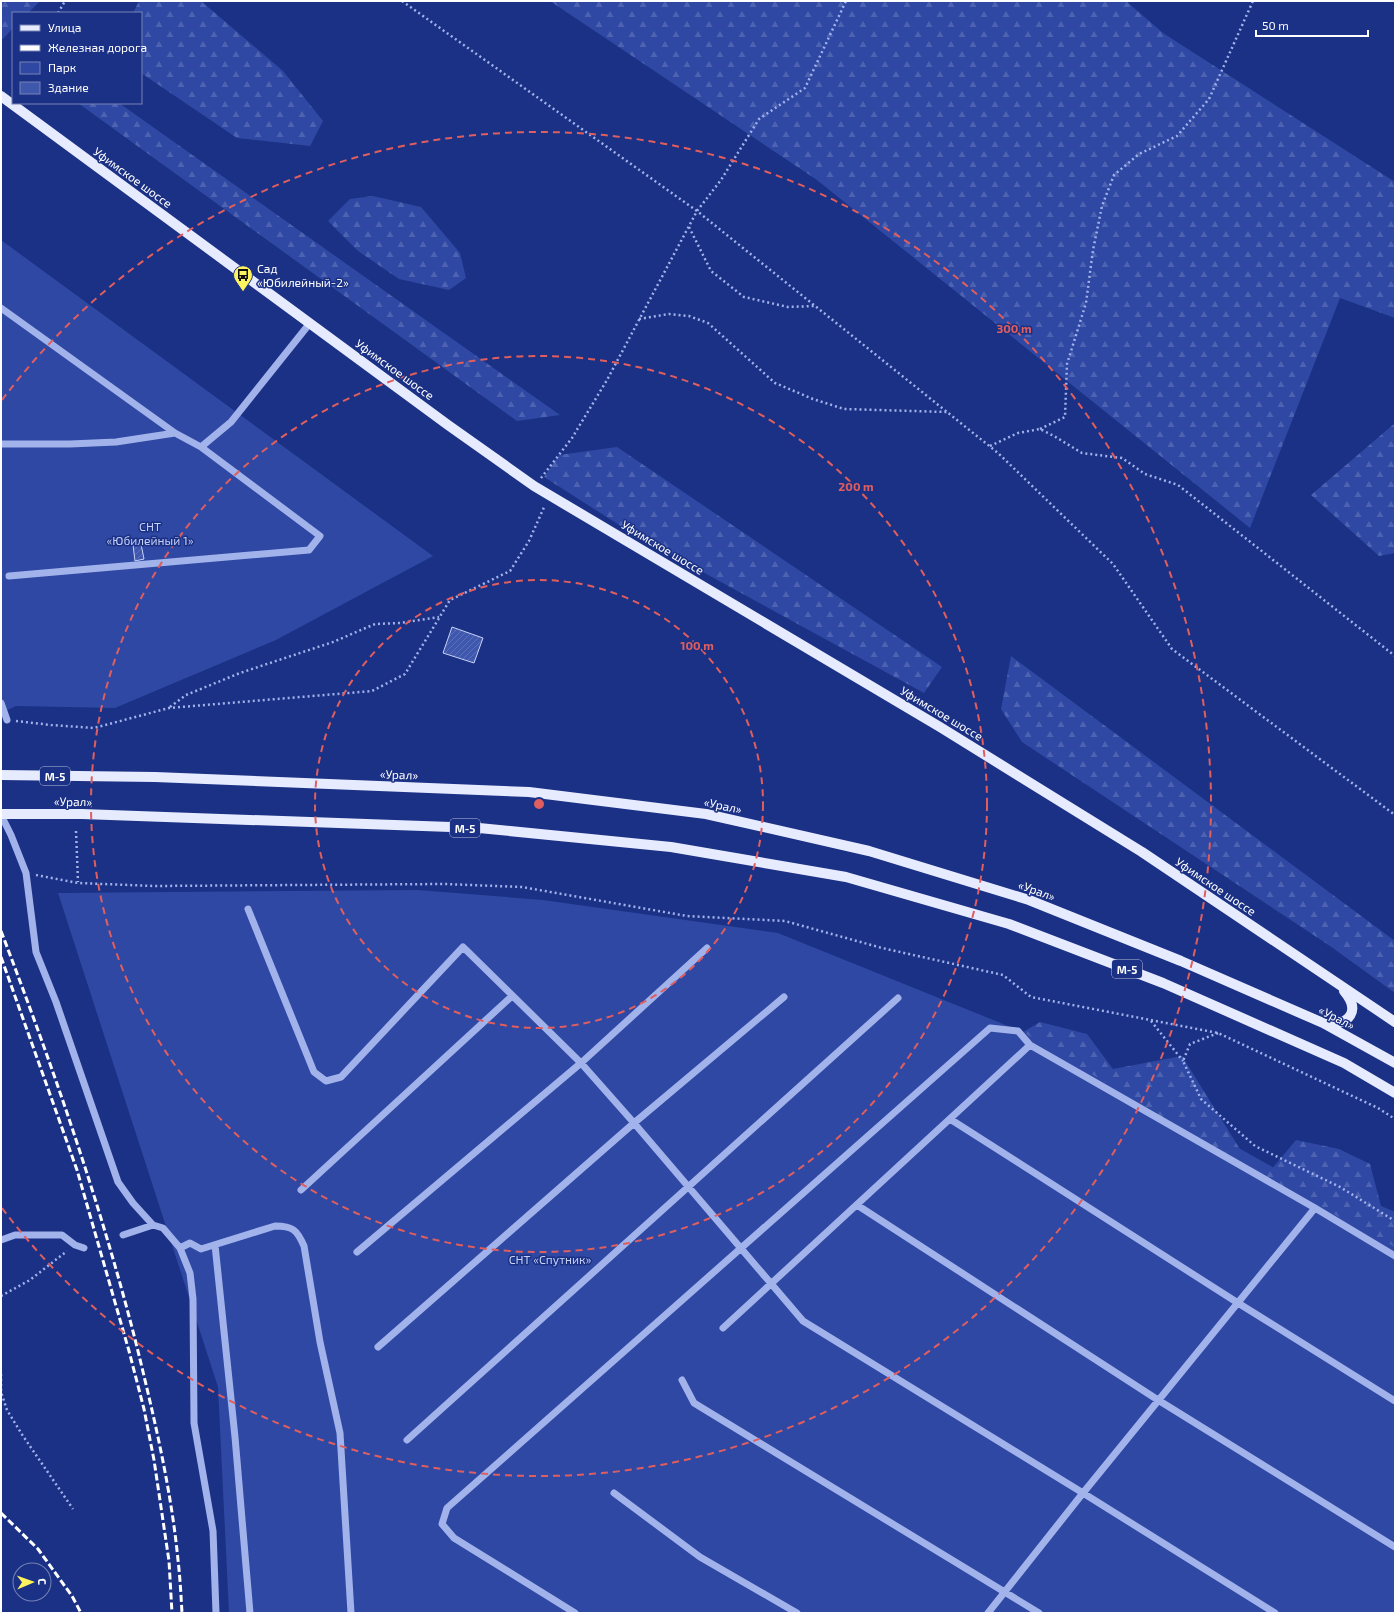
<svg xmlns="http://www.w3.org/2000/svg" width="1396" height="1614" viewBox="0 0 1396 1614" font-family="'Exo 2',sans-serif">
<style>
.green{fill:#2e48a3}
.forest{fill:url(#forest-firs)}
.building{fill:url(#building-hatch);stroke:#c7d2f8}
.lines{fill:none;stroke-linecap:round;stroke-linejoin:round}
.path{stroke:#a2b2eb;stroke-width:2.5;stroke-dasharray:2 3;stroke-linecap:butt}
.minor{stroke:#a2b2eb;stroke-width:7}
.major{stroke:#e7ebff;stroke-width:10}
.rail{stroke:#fff;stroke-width:3;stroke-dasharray:7 3;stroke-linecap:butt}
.ring{fill:none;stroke:#e05e5e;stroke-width:2;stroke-dasharray:7 5}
.labels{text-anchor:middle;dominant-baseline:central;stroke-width:3;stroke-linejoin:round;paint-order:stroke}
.shield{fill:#1b3185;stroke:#bbc1da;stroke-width:1}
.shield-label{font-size:11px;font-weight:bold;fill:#fff}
.street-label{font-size:12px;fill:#fff;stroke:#1b3185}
.poi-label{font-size:12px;fill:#fff;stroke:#1b3185;text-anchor:start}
.park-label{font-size:12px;fill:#c7d2f8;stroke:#1b3185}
.centre{fill:#e05e5e;stroke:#1b3185;stroke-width:2}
.ring-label{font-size:12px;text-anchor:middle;font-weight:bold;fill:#e05e5e;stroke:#1b3185;stroke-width:3;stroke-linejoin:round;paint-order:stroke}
</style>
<defs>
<pattern id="forest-firs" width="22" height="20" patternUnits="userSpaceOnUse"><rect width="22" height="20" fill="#2e48a3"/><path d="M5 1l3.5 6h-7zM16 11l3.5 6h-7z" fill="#4d63b1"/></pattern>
<pattern id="building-hatch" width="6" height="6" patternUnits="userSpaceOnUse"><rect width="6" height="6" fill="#3f57ad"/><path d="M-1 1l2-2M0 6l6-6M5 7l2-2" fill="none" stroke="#5c70b9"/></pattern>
</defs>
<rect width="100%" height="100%" fill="#1b3185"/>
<path class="green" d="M1,240L433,556L276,640L115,708L16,706L1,713Z
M418,890L543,900L778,933L1023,1032L1104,1072L1361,1217L1395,1239V1613H229L218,1387L58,893Z"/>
<path class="forest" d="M1,1H40L28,13H13V28L3,39L1,38Z
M139,1H201L283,71L323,121L310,146L237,138L141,73V13H133Z
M550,1H1126L1163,33L1395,182V318L1340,298L1250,528L817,180Z
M78,103H119L560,415L517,421Z
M373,196L421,207L460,253L466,278L449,290L399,279L358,251L328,221L350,199Z
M1395,423V553L1379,556L1311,495Z
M617,447L942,667L924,693L635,535L544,477L559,455Z
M1011,656L1395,941V993L1330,946L1022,742L1001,709Z
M1040,1022L1087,1034L1113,1069L1182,1056L1243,1154L1219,1152L1023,1032Z
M1296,1140L1339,1149L1370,1164L1381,1206L1395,1212V1247L1265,1177Z"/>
<path class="building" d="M141,544L144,559L135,561L133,545Z
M452,627L483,638L474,663L443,653Z"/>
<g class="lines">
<path class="path" d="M402,1L697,211L998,453L1113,564L1172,649L1395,815
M58,13L65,1
M689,227L711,271L744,297L788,307L814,306
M639,319L669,314L689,316L708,323L775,383L813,399L844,409L947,412
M1040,429L1065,417L1067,364L1086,303L1093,250L1102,206L1114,175L1139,154L1177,136L1209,99L1253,1
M990,446L1018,433L1040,429L1054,436L1082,453L1122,458L1145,474L1178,485L1395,656
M541,478L572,438L607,380L697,211L721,180L759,119L805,88L846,1
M170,707L186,695L240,673L333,642L375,624L400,623L439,617
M16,721L51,725L94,728L169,708L372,691L405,674L450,600L510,571L529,541L545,505
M76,831L78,882
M36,875L78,883L154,886L444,884L522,887L687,916L785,921L882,948L1003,975L1031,997L1218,1033L1378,1108L1395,1119
M1151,1021L1183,1061
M1218,1033L1190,1044L1183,1061L1201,1099L1255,1146L1340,1187L1395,1221
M1,1296L30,1280L67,1251
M1,1374V1392L7,1410L23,1436L73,1509"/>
<path class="minor" d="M1,308L175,433L201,447L320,536L309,550L9,576
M1,444H70L116,442L175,433
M201,447L231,422L310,323
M1,703L7,720
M1,815L11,835L26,873L36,952L56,1002L118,1182L133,1203L153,1225L163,1228L180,1248L190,1273L193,1299L194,1423L213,1531L216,1613
M248,909L314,1072L326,1081L341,1077L463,947L581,1063L634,1123L803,1321L1083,1493L1275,1613
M950,1119L1238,1303L1395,1401
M301,1190L512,996
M857,1205L1158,1400L1395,1547
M123,1235L153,1225
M1,1240L15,1235H62L75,1245L84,1248
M215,1245L235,1437L250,1613
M180,1248L190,1243L201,1249L275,1226C293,1226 297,1230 304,1246L320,1342L340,1433L351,1613
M357,1252L581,1063L707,948
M723,1328L1030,1045
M378,1347L634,1123L784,997
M682,1380L694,1403L1039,1613
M407,1440L898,998
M614,1493L700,1557L797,1613
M575,1613L454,1538L442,1524L447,1508L990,1028L1018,1031L1030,1045L1315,1208L1395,1256
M988,1613L1083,1493L1315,1208"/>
<path class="major" d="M1,96L448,425L534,486L940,727L1142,852L1395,1022
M1,775L155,777L529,792L706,814L869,851L1029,900L1181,961L1323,1023L1395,1063
M1,814H82L479,828L671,847L846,877L1009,924L1163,983L1344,1063L1395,1093
M1325,1024C1350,1025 1361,1011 1344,991"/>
<path class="rail" d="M1,931C53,1067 101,1205 137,1347C154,1417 171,1488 178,1560C180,1577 181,1595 182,1613
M1,957L77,1170L129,1351L144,1409L154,1460L169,1561L172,1613
M1,1513L38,1549L72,1596L81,1613"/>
</g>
<g class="ring">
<circle cx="539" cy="804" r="224"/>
<circle cx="539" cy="804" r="448"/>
<path d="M2 400A672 672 0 1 1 2 1208"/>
</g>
<defs>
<symbol id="bus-pin" viewBox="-11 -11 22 30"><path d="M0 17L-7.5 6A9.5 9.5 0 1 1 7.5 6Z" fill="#fdf35f" stroke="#1b3185"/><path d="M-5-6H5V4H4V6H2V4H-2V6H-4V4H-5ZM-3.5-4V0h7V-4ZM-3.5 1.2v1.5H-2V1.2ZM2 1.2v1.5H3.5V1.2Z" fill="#111"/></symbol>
</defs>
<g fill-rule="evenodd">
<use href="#bus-pin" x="232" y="264" width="22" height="30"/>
</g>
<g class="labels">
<g class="shield">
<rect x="40" y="767" width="30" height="18" rx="3"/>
<rect x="450" y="819" width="30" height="18" rx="3"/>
<rect x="1112" y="960" width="30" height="18" rx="3"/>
</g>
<g class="shield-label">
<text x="55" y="776">М-5</text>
<text x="465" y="828">М-5</text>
<text x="1127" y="969">М-5</text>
</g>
<g class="street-label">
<text transform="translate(133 177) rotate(36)">Уфимское шоссе</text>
<text transform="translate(395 369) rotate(36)">Уфимское шоссе</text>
<text transform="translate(663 547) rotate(31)">Уфимское шоссе</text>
<text transform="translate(942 713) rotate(31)">Уфимское шоссе</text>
<text transform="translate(399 774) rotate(2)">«Урал»</text>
<text transform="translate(73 801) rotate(1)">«Урал»</text>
<text transform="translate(723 805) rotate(12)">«Урал»</text>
<text transform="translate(1216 886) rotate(34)">Уфимское шоссе</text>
<text transform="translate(1037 890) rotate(20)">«Урал»</text>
<text transform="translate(1337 1017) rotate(27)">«Урал»</text>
</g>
<g class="poi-label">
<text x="257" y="268">Сад<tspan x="257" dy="14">«Юбилейный-2»</tspan></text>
</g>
<g class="park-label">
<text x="150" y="526">СНТ<tspan x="150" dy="14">«Юбилейный 1»</tspan></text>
<text x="550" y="1259">СНТ «Спутник»</text>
</g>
</g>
<circle cx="539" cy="804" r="6" class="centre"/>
<g class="ring-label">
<text x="1014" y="333">300 m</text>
<text x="856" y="491">200 m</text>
<text x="697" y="650">100 m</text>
</g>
<rect width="1396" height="1614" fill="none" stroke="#ffffff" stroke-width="4"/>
<rect x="12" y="12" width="130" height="92" fill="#1b3185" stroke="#7683b6"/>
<rect x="20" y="25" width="20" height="6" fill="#e7ebff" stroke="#7683b6"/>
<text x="48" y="32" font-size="12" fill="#ffffff">Улица</text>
<rect x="20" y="45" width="20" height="6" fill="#ffffff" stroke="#7683b6"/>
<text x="48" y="52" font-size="12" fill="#ffffff">Железная дорога</text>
<rect x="20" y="62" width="20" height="12" fill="#2e48a3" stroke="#7683b6"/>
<text x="48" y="72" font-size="12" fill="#ffffff">Парк</text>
<rect x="20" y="82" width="20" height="12" fill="#3f57ad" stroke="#7683b6"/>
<text x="48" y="92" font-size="12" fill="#ffffff">Здание</text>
<g transform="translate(32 1582) rotate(88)"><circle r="19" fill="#1b3185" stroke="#7683b6"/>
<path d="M0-3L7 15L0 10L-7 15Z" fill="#fdf35f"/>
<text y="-6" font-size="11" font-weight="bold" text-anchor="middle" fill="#ffffff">С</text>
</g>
<path d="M1256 30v6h112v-6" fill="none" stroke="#ffffff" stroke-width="2"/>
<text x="1262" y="30" font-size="12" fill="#ffffff" stroke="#1b3185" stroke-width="3" paint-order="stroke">50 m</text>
</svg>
